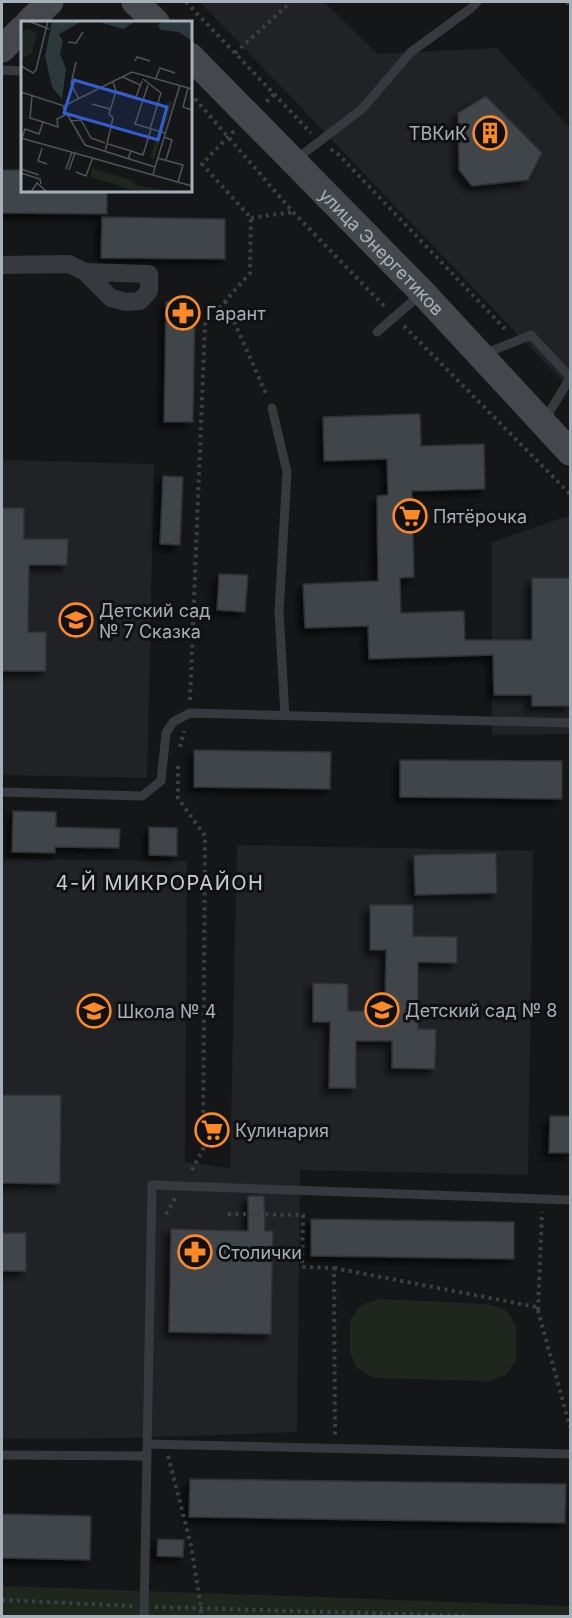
<svg xmlns="http://www.w3.org/2000/svg" width="572" height="1618" viewBox="0 0 572 1618" font-family="Inter,sans-serif">
<style>
.built{fill:#212225}
.green{fill:#1e261d}
.building{fill:#414448;stroke:#2f3034;stroke-width:1.5;filter:url(#shadow)}
.lines{fill:none;stroke-linecap:round;stroke-linejoin:round}
.path{stroke:#3c4044;stroke-width:4;stroke-dasharray:3 4.5;stroke-linecap:butt}
.lane{stroke:#36393d;stroke-width:9}
.street{stroke:#36393d;stroke-width:18}
.secondary{stroke:#44484d;stroke-width:27}
.labels{text-anchor:middle;dominant-baseline:central;stroke-width:6;stroke-linejoin:round;paint-order:stroke}
.poi-label{font-size:18px;fill:#a6b0b8;stroke:#101113;text-anchor:start}
.street-label{font-size:18px;fill:#a6b0b8;stroke:#101113}
.neighbourhood-label{font-size:20px;letter-spacing:1.5px;fill:#c8ced4;stroke:#101113}
.inset-road{fill:none;stroke:#4f5458;stroke-width:1.5}
.view{fill:#325dd3;fill-opacity:0.15;stroke:#325dd3;stroke-width:3}
.inset-edge{fill:none;stroke:#a6b0b8;stroke-width:3}
</style>
<defs>
<filter id="shadow"><feDropShadow dx="-5.5" dy="5.5" stdDeviation="3" flood-color="#0009"/></filter>
</defs>
<rect width="100%" height="100%" fill="#151618"/>
<path class="built" d="M200,2H324L378,54L497,48L570,128V389Z
M2,460L154,464L147,778L2,775Z
M569,516L570,518V734L492,735V542Z
M237,845L533,851L528,1175L300,1170L297,1432L123,1438L2,1439V859L187,861L185,1162L230,1168Z"/>
<path class="green" d="M378,1299L488,1304L506,1309L516,1326V1360L506,1375L489,1381L373,1378L357,1368L350,1353V1321L360,1306Z
M2,1586L570,1606V1616H2Z"/>
<path class="building" d="M486,96L542,153L528,180L472,186L459,170L458,113Z
M2,170H22V190H107V214L2,213Z
M102,217L225,219V259L101,258Z
M166,302H195L193,422H164Z
M420,414L421,446L484,444L485,489L412,491L414,577L400,578L401,613L464,611L465,640H532V578H570V706H532V695H494L493,655L369,659L368,626L305,628L303,584L378,581L377,496L388,495L387,459L324,461L323,417Z
M163,476L183,477L180,545L160,544Z
M2,508H24V539H68L67,565H29L28,632H46V671H2Z
M219,574L248,575L245,612L217,610Z
M194,750L331,752L330,789L194,787Z
M400,760L562,761V799L400,797Z
M13,811L56,812V827L120,829L119,848L55,847V853L12,852Z
M149,827L177,828V856L149,855Z
M496,853L497,893L415,895L414,855Z
M370,905H413V936L457,937V963L418,962V1029H436L435,1069L392,1068V1041H356V1088H329L330,1022H313V983L348,984V1011H385L386,950H370Z
M2,1095H61L60,1184L2,1183Z
M550,1116H570V1153H549Z
M248,1196H264L265,1231H273L271,1334L169,1332L171,1229L248,1231Z
M311,1219L514,1222V1259L311,1256Z
M2,1233H26V1271H2Z
M190,1479L566,1484L565,1523L189,1517Z
M2,1514L91,1516L90,1560L2,1558Z
M158,1539L184,1540L183,1557L157,1556Z"/>
<g class="lines">
<path class="path" d="M186,2L274,94L265,103
M567,2L570,5
M235,53L291,2
M190,93L293,212L386,308
M274,94L311,133
M331,149L339,155L507,331
M251,218L293,212
M225,301L267,396
M404,326L570,494
M190,700L205,324L250,273L251,218L202,164L235,130
M180,747L184,731
M178,766V798L205,836L203,1150L190,1173
M166,1214L176,1197
M228,1214L303,1215L302,1267L334,1268L335,1436
M334,1268L537,1307L570,1427
M538,1310L542,1212
M168,1456L191,1545L201,1608V1616
M2,1600L133,1606
M155,1607L470,1616"/>
<path class="lane" d="M2,70L22,71
M295,160L362,109L411,52L470,9L477,2
M377,332L421,294
M484,354L531,335L570,377
M272,408L287,472L279,611L285,716
M544,421L570,378
M2,792L142,796L161,781L166,733L173,722L190,713L570,723
M147,1444L570,1454
M2,1455L147,1456
M144,1616L152,1185L570,1200"/>
<path class="street" d="M2,265L69,264L85,272L111,298L126,302L140,301L149,291V274L85,272"/>
<g class="secondary">
<path d="M135,2L156,22"/>
<path d="M29,22L50,2"/>
<path d="M2,49L22,29"/>
<path id="s1" d="M190,56L423,293L570,452"/>
</g>
</g>
<defs>
<symbol id="building-ring" viewBox="-11 -11 22 22"><circle r="9.5" fill="#101113" stroke="#fe8927" stroke-width="1.5"/><path d="M-4-6H4V6H1V3H-1V6H-4ZM-2.5-4.3h1.7v1.8h-1.7ZM.8-4.3h1.7v1.8H.8ZM-2.5-1h1.7V.8h-1.7ZM.8-1h1.7V.8H.8Z" fill="#fe8927"/></symbol>
<symbol id="pharmacy-ring" viewBox="-11 -11 22 22"><circle r="9.5" fill="#101113" stroke="#fe8927" stroke-width="1.5"/><path d="M-2-6h4v4h4v4h-4v4h-4v-4h-4v-4h4Z" fill="#fe8927"/></symbol>
<symbol id="supermarket-ring" viewBox="-11 -11 22 22"><circle r="9.5" fill="#101113" stroke="#fe8927" stroke-width="1.5"/><path d="M-6-5.5h2.5l.6 2H6L4.5 2H-2.5L-4.4-4H-6ZM-1.5 3.2a1.3 1.3 0 1 0 .1 0ZM3 3.2a1.3 1.3 0 1 0 .1 0Z" fill="#fe8927"/></symbol>
<symbol id="school-ring" viewBox="-11 -11 22 22"><circle r="9.5" fill="#101113" stroke="#fe8927" stroke-width="1.5"/><path d="M0-5L7-2L0 1L-7-2ZM-4 1L0 2.5L4 1V4Q0 6-4 4Z" fill="#fe8927"/></symbol>
</defs>
<g fill-rule="evenodd">
<use href="#building-ring" x="471" y="114" width="38" height="38"/>
<use href="#pharmacy-ring" x="164" y="294" width="38" height="38"/>
<use href="#supermarket-ring" x="391" y="497" width="38" height="38"/>
<use href="#school-ring" x="57" y="601" width="38" height="38"/>
<use href="#school-ring" x="363" y="991" width="38" height="38"/>
<use href="#school-ring" x="75" y="992" width="38" height="38"/>
<use href="#supermarket-ring" x="193" y="1111" width="38" height="38"/>
<use href="#pharmacy-ring" x="176" y="1233" width="38" height="38"/>
</g>
<g class="labels">
<g class="poi-label">
<text x="467" y="133" text-anchor="end">ТВКиК</text>
<text x="206" y="313">Гарант</text>
<text x="433" y="516">Пятёрочка</text>
<text x="99" y="610">Детский сад<tspan x="99" dy="21">№ 7 Сказка</tspan></text>
<text x="405" y="1010">Детский сад № 8</text>
<text x="117" y="1011">Школа № 4</text>
<text x="235" y="1130">Кулинария</text>
<text x="218" y="1252">Столички</text>
</g>
<g class="street-label">
<text stroke="none"><textPath href="#s1" startOffset="274">улица Энергетиков</textPath></text>
</g>
<g class="neighbourhood-label">
<text x="160" y="883">4-Й МИКРОРАЙОН</text>
</g>
</g>
<g transform="translate(21 21)">
<rect width="171" height="171" fill="#151618"/>
<path d="M5,7L16,13L11,32L3,37L0,36V15ZM147,80L152,81L133,138L129,137ZM71,147L110,159L117,165L139,168L140,171H117L70,156Z" fill="#1e261d"/>
<path d="M31,0H61L38,13L42,20L39,33L45,48L41,78L31,66L24,35ZM75,0H115L102,8ZM141,0H171V20L158,11L140,9L137,5Z" fill="#2b383c"/>
<path class="inset-road" d="M7,0L28,8M47,21L55,22L62,11M114,40L116,36L129,40M55,41L50,63L58,78M0,45L12,52L15,49L27,0M102,56L119,64M135,57L139,47L154,52M122,58L140,72L129,108M127,64L114,103L144,112M167,67L162,86L171,89M95,70L115,76L121,60M0,71L43,85L111,51L171,68M71,83L89,88M42,86L64,124L134,146M50,100L60,99L70,117L84,122M22,101L37,106L36,98L46,93M143,116L151,119L145,139M0,117L171,165M1,117L4,108L18,113L22,101L9,97L11,75M87,123L110,130L107,138M21,127L17,140L26,143M110,130L122,134L130,108M84,131L92,97L88,93L95,70L92,61M136,137L162,144L157,161M0,148L18,154M45,148L51,131M48,149L54,132M55,151L65,155L72,136M0,152L19,158L20,163M132,153L159,64M10,171L16,162L26,171"/>
<path class="view" d="M53,59L146,86L137,119L43,92Z"/>
<rect width="171" height="171" class="inset-edge"/>
</g>
<rect width="572" height="1618" fill="none" stroke="#a6b0b8" stroke-width="6"/>
</svg>
